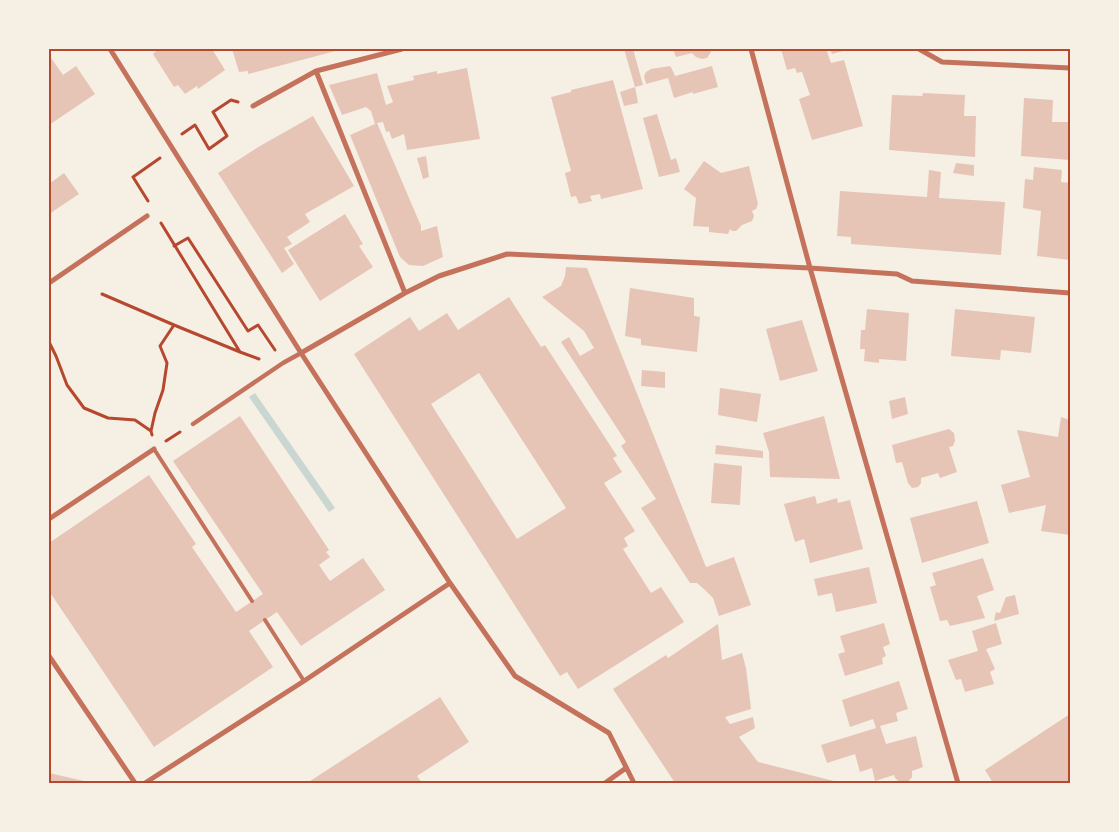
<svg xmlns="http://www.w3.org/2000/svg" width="1119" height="832" viewBox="0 0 1119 832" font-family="Roboto,sans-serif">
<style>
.water{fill:#c9d6d2}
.building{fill:#e6c5b7;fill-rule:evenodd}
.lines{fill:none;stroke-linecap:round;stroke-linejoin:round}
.path{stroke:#b5482f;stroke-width:3}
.service{stroke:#c5725c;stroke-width:4}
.pedestrian{stroke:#c5725c;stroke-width:4.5}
.minor{stroke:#c5725c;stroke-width:5}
.neatline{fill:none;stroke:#b5482f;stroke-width:2}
</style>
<rect width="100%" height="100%" fill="#f6efe4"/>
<path class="water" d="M255,393L335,508L329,512L249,397Z"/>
<path class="building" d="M156,49H212L225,70L198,89L197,86L185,94L178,85L174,87L153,54L157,50Z
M232,49H343L248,74V71L239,72Z
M624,49H633L643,85L635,87Z
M673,49H711V52L707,58L702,59L696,57L692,53L676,57Z
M781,49H826L831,63L844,60L863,126L812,140L799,99L810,95L802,72L797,73L795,68L787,70Z
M830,49H850L832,54Z
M49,55L63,75L76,66L95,94L49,125Z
M670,66L672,69L675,76L712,66L718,87L693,94V92L674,98L668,78L646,84L644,76L646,72L651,69Z
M467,68L480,139L407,150L404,134L392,139L389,131L386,132L383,122L377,123L421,226V231L437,226L443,257L423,266L409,265L400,257L350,135L375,124L371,111L366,107L342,115L329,85L377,73L386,105L393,102L387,86L414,80L413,76L437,71V74Z
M613,80L643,189L601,199L600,194L590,196L592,201L579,204L576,196L571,197L565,173L571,171L551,97L571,92V90Z
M635,87L638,103L624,106L620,92Z
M923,93L965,95L964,116H976L975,157L889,150L892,95L922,96Z
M1024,98L1053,100L1052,122H1070V160L1021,156Z
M657,114L671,160L676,158L680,172L659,177L643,118Z
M313,116L354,186L305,214L310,222L287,237L292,244L284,248L294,264L282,273L218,173L260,146Z
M426,156L429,177L423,179L417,158Z
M704,161L721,173L749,166L758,204L756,209L752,211L754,216L752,221L742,225L736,231H732L730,229L728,234L709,232V227L693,226L696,198L684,189Z
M956,163L974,165V176L953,173Z
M1034,167L1062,170L1061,182L1070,183V260L1037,256L1041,211L1023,208L1025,179L1033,180Z
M929,170L941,172L939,198L1005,202L1001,255L851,244V237L837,236L840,191L927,197Z
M64,173L79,194L49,214V184Z
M345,214L363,244L359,246L373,267L320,301L288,250Z
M566,267L587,268L706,567L734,557L751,605L719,616L713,598L705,590L697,583H690L641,508L656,499L621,446L626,442L561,342L569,337L580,356L594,348L584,331L542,297L561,286L565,276Z
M630,288L694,298V316L700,317L697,352L641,345V339L625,336Z
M509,297L541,347L545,345L617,456L613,458L622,472L604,483L635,531L624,538L628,546L623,549L651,593L661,587L684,622L578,689L567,672L560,676L354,354L410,317L419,331L447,313L458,330ZM479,373L566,508L517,539L431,404Z
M867,309L909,313L906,361L879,359V363L864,361L865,349H860L861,330H865Z
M955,309L1035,317L1031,353L1001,350L1000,360L951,356Z
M802,320L818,371L780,381L766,329Z
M642,370L665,372V388L641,386Z
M720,388L761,394L757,422L718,415Z
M905,397L908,414L892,419L889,401Z
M240,416L329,550L326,552L330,557L319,565L330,581L363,558L385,590L301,646L277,612L265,620L249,631L273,667L154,747L49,591V543L149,475L196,544L192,547L236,612L263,594L173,461Z
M824,416L834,456L840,479L770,477L769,452L763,433Z
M1061,417L1070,420V535L1041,531L1046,505L1009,513L1001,485L1030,477L1017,430L1058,437Z
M949,429L954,433L955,441L953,446L949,447L957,472L940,478L938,473L921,478V483L918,487L912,488L908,483L902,462L896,463L892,445Z
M716,445L763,451V458L715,454Z
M714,463L742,466L740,505L711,503Z
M815,496L817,504L837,498L838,503L850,500L863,549L810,563L804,539L795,542L784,504Z
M977,501L989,543L922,563L910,518Z
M983,558L994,590L977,596L985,618L950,626L947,620L940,621L930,587L936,585L932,573Z
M869,567L877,603L836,612L832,593L818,596L814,579Z
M1015,595L1019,614L994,621L996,612L1000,613L1006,597Z
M884,623L890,644L883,647L886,656L882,658L883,664L845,676L838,654L845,652L840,636Z
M996,623L1002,644L986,649L995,669L990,672L994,684L965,692L961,679L956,680L948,660L978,651L972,631Z
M718,624L722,660L742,653L746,668L751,709L725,717L730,724L753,717L755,728L739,737L758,762L842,783H675L613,689L666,655L668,658Z
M899,681L908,709L896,713L898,721L880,726L886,744L916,736L923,767L912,771V777L907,783H901L895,778L894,775L875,781L872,768L860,772L855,754L827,763L821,745L876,728L873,719L850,727L842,700Z
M440,697L469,742L417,776L422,783H307Z
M1070,714V783H993L985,770Z
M49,773L84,781V783H49Z"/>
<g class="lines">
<path class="path" d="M182,134L195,125L209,149L227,136L213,112L231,100L238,102
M148,201L133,177L160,158
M161,223L240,352L259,359
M174,246L188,238L248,331L258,325L275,350
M102,294L174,325L240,352
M49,342L56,356L67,385L84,408L108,418L135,420L151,431
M152,435L151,431L155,413L163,390L167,363L160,346L174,325
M166,441L180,432"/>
<path class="service" d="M154,449L252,601
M265,620L304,681"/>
<path class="pedestrian" d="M193,424L283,363L301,353"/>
<path class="minor" d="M110,49L301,353L450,583L515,676L609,733L634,783
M751,49L810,268L958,783
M919,49L942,62L1070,68
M316,71L405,293
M253,106L316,71L402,49
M49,283L147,216
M301,353L405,293L439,276L507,254L810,268L897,274L912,281L1070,293
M49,519L154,449
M49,656L135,783
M145,783L304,681L450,583
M605,783L626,768"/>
</g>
<rect width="1119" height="832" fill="none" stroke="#f6efe4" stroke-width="100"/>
<rect x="50" y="50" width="1019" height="732" class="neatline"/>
</svg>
